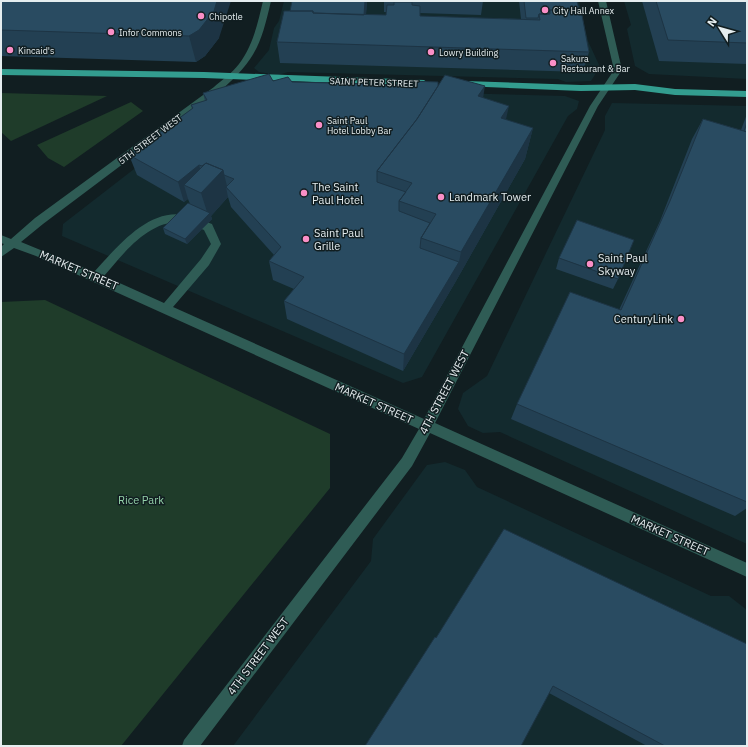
<svg xmlns="http://www.w3.org/2000/svg" width="748" height="747" viewBox="0 0 748 747" font-family="'IBM Plex Sans',sans-serif">
<style>
.built{fill:#132a2e}
.green{fill:#1f3c2a}
.lines{fill:none;stroke-linecap:round;stroke-linejoin:round}
.minor{fill:#2f5c55;fill-rule:evenodd}
.major{fill:#339d8f;fill-rule:evenodd}
.wall{fill:#234053}
.shaded-wall{fill:#1d3444}
.building{fill:#294b61;stroke:#1d3444}
.poi-dot{fill:#fa8fc7;stroke:#111e21;stroke-width:1.5}
.labels{text-anchor:middle;dominant-baseline:central;stroke-width:3;stroke-linejoin:round;paint-order:stroke}
.far-poi-label{font-size:9px;fill:#e5edef;stroke:#111e21;text-anchor:start}
.far-street-label{font-size:9px;fill:#e5edef;stroke:#111e21}
.poi-label{font-size:11px;fill:#e5edef;stroke:#111e21;text-anchor:start}
.street-label{font-size:11px;fill:#e5edef;stroke:#111e21}
.park-label{font-size:11px;fill:#95d2aa;stroke:#111e21}
</style>
<rect width="100%" height="100%" fill="#111e21"/>
<path class="built" d="M284,1H579L588,41L600,67L591,81L566,82L558,79L288,72L278,75L259,72L254,68L269,50L274,28L279,21Z
M624,1H747V79L649,74L635,66L627,29L631,25Z
M251,88L565,96L579,101L577,109L568,116L422,377L403,383L62,236L63,224L231,94Z
M612,103L747,106V544L500,432L483,433L468,426L458,409L463,393L487,376L605,130V116Z
M445,462L465,470L477,487L711,596H729L747,610V746H233L371,561L373,539L427,465Z"/>
<path class="green" d="M1,93L107,96L11,141L1,132Z
M131,102L143,111L64,167L48,158L37,145Z
M45,300L330,434V488L121,746H1V302Z"/>
<g class="lines">
<path class="minor" d="M263,1H271C261,45 255,61 220,91L43,224L21,242L94,272C117,247 148,208 185,215C195,216 203,221 212,224L221,244L209,265L173,307L424,419L590,106L614,70L598,1H606L622,70L598,106L435,423L747,563V577L430,433L412,466L200,746H182L184,740L402,458L419,429L36,256L14,248L1,257V247L4,244L1,243V235L11,239L35,218L214,87C222,80 232,73 239,64C253,46 258,22 263,1ZM185,222L204,230L211,244L201,259L164,303L104,276C125,252 149,219 185,222Z"/>
<path class="major" d="M1,69L204,72L424,80L428,83L424,86L204,78L1,75Z
M465,81L581,85L635,84L675,89L747,91V97L675,95L635,90L581,91L462,86L461,84Z"/>
</g>
<path class="wall" d="M1,1L219,38L205,56L196,62L1,56Z
M367,1L366,15H386V12H384V1H483L481,15L420,13V16L521,19L519,1H577L589,52L583,72L280,63L277,42L290,11Z
M642,1H747V64L659,61Z
M273,81L438,86L483,98L506,120L533,128L525,159L456,281L403,371L287,319L284,301L294,289L273,280L269,261L274,255L231,207L228,197L211,216L212,219L187,244L165,234L163,228L190,204L188,199L184,202L137,175L129,155L192,109L191,105L205,101L203,93Z
M747,114V508L735,516L511,419L517,404L619,310L660,221L692,139L703,119L741,130Z
M559,258L618,279L613,289L556,269Z
M436,638L747,746H647L549,693Z"/>
<path class="shaded-wall" d="M217,1H231L219,38L205,56L196,62L189,36Z
M365,1H367L364,35L363,19Z
M485,86L480,117L478,96Z
M509,106L502,137L501,118Z
M533,128L525,159L456,281L403,371L404,354L459,262L461,252Z
M199,165L205,185H184L188,199L184,202L178,182Z
M223,170L228,190L226,187L228,197L211,216L212,219L187,244L185,239L208,215L201,193Z"/>
<path class="building" d="M1,1H217L214,11L199,30L189,36L1,30Z
M292,1H365L364,15L313,13V11H290Z
M524,1H577L579,10H550L549,14H539L538,18H526Z
M656,1H747V43L668,40Z
M394,2H412V5L420,6V16L540,20L539,14H550V10H581L589,52L277,42L284,11H313V13L386,15L387,5H394Z
M269,74L273,81L288,77L292,82L408,85V81L438,82V86L417,119L377,171V182L406,192L399,201V211L430,223L421,238L420,248L459,262L404,354L284,301L304,277L269,261L281,247L226,187L234,179L224,175L223,170L206,163L202,166L199,165L178,182L129,155L193,108L191,105L207,100L203,93Z
M445,75L485,86L478,96L509,106L501,118L533,128L461,252L421,238L436,214L399,201L412,183L377,171L417,119Z
M703,119L747,132V502L517,404L570,292L621,310L670,201Z
M747,123V132L744,131Z
M206,163L223,170L201,193L184,185Z
M188,203L210,213L185,239L163,228Z
M577,220L634,240L618,279L559,258Z
M504,529L747,644V746H665L553,686L521,746H365L435,637L436,638Z"/>
<g class="poi-dot">
<circle cx="545" cy="10" r="4"/>
<circle cx="201" cy="16" r="4"/>
<circle cx="111" cy="32" r="4"/>
<circle cx="10" cy="50" r="4"/>
<circle cx="431" cy="52" r="4"/>
<circle cx="553" cy="63" r="4"/>
<circle cx="319" cy="125" r="4"/>
<circle cx="304" cy="193" r="4"/>
<circle cx="441" cy="197" r="4"/>
<circle cx="306" cy="239" r="4"/>
<circle cx="590" cy="264" r="4"/>
<circle cx="681" cy="319" r="4"/>
</g>
<g class="labels">
<g class="far-poi-label">
<text x="553" y="10">City Hall Annex</text>
<text x="209" y="16">Chipotle</text>
<text x="119" y="32">Infor Commons</text>
<text x="18" y="50">Kincaid's</text>
<text x="439" y="52">Lowry Building</text>
<text x="561" y="58">Sakura<tspan x="561" dy="10">Restaurant &amp; Bar</tspan></text>
<text x="327" y="120">Saint Paul<tspan x="327" dy="10">Hotel Lobby Bar</tspan></text>
</g>
<g class="far-street-label">
<text transform="translate(374 82) rotate(2)">SAINT PETER STREET</text>
<text transform="translate(150 139) rotate(-37)">5TH STREET WEST</text>
</g>
<g class="poi-label">
<text x="312" y="187">The Saint<tspan x="312" dy="13">Paul Hotel</tspan></text>
<text x="449" y="197">Landmark Tower</text>
<text x="314" y="233">Saint Paul<tspan x="314" dy="13">Grille</tspan></text>
<text x="598" y="258">Saint Paul<tspan x="598" dy="13">Skyway</tspan></text>
<text x="673" y="319" text-anchor="end">CenturyLink</text>
</g>
<g class="street-label">
<text transform="translate(79 270) rotate(23)">MARKET STREET</text>
<text transform="translate(444 392) rotate(-62)">4TH STREET WEST</text>
<text transform="translate(374 403) rotate(24)">MARKET STREET</text>
<text transform="translate(670 535) rotate(24)">MARKET STREET</text>
<text transform="translate(258 656) rotate(-53)">4TH STREET WEST</text>
</g>
<g class="park-label">
<text x="141" y="500">Rice Park</text>
</g>
</g>
<rect width="748" height="747" fill="none" stroke="#e5edef" stroke-width="4"/>
<g transform="translate(720 28) rotate(307)" stroke="#111e21" stroke-width="3" paint-order="stroke">
<path d="M0-3L7 15L0 10L-7 15Z" fill="#e5edef"/>
<text y="-6" font-size="11" font-weight="bold" text-anchor="middle" fill="#e5edef">N</text>
</g>
</svg>
